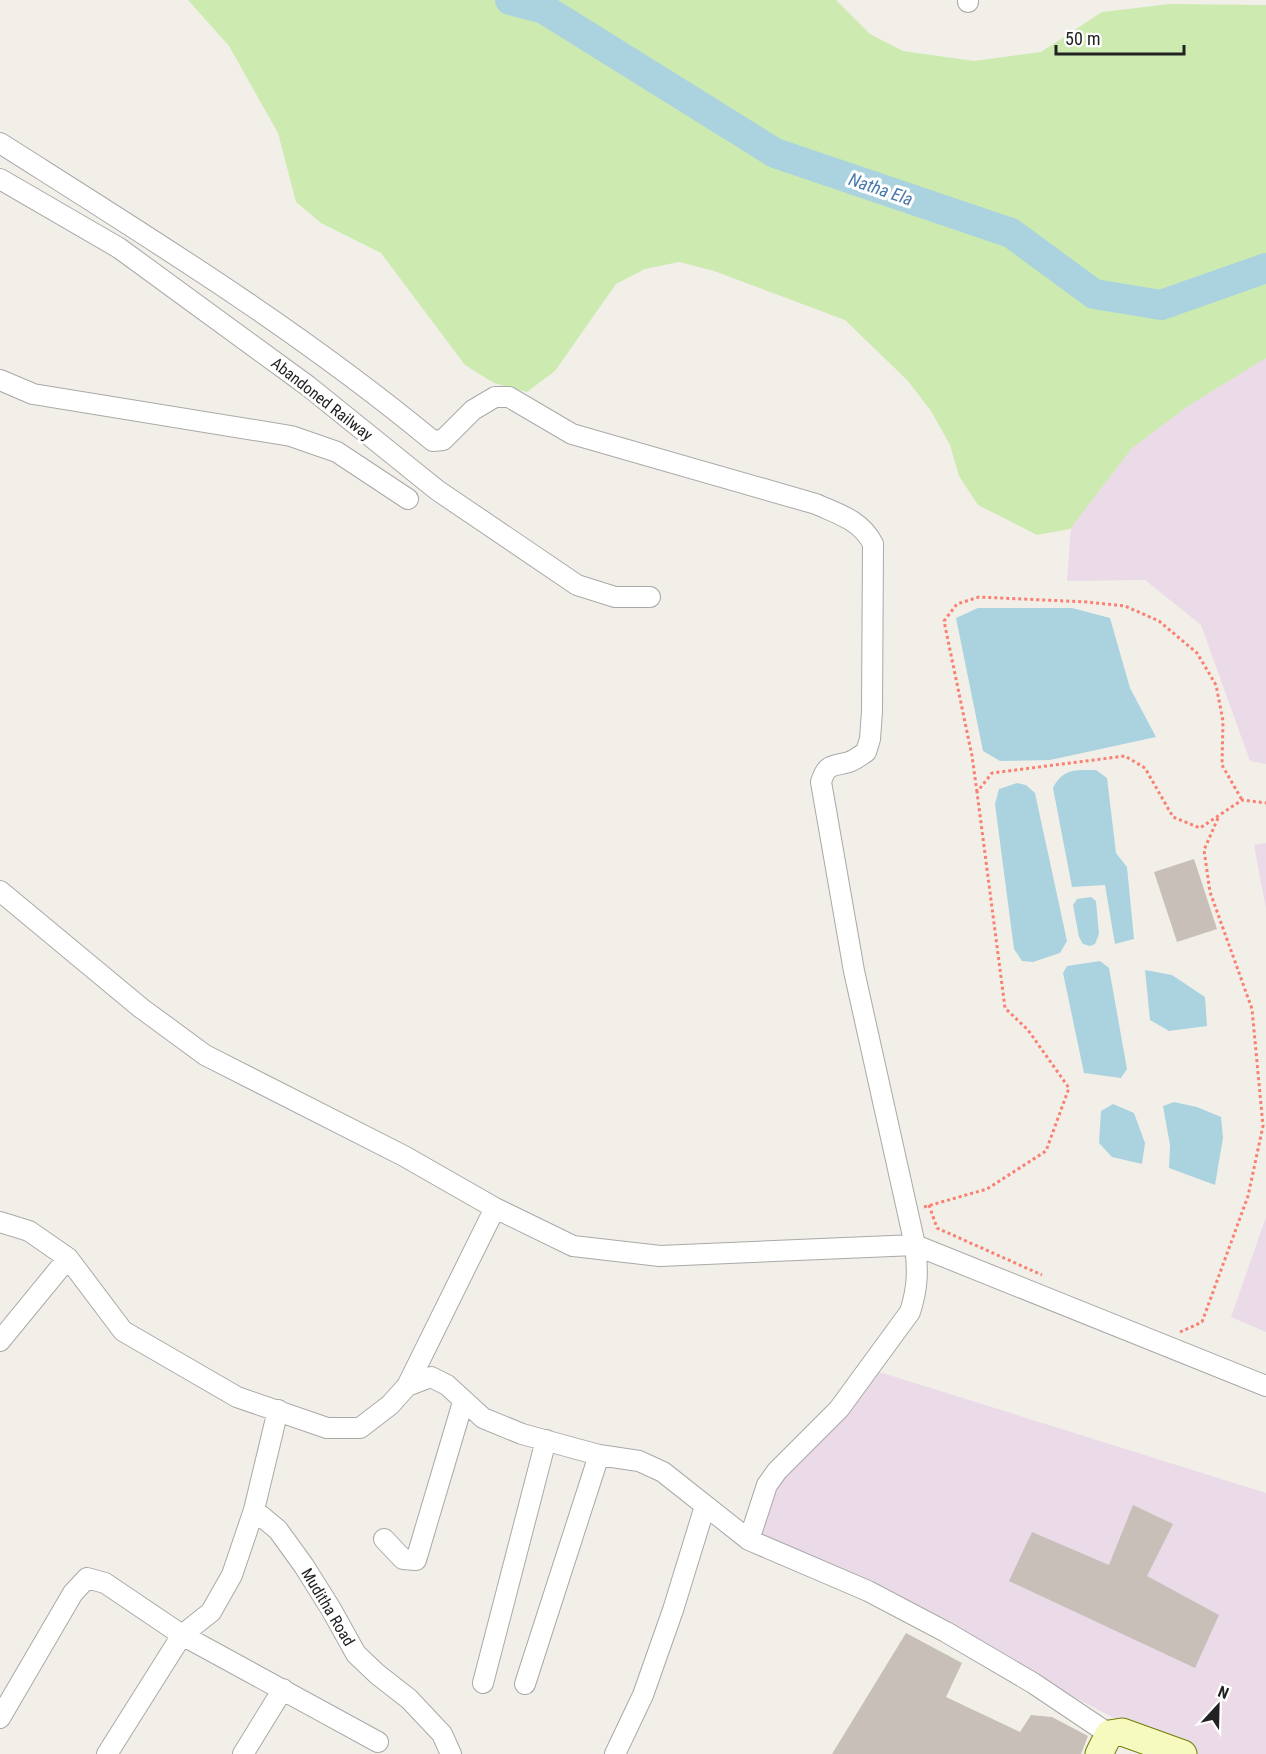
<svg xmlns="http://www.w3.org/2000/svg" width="1266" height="1754" viewBox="0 0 1266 1754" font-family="'Roboto Condensed',sans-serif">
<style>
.industrial{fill:#ebdbe8}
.grass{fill:#cdebb0}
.water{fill:#aad3df}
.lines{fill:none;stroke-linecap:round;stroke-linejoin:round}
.river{stroke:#aad3df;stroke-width:30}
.building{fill:#c7bfb8}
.street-casing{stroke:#a9a9a9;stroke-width:22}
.secondary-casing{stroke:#707d05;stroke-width:29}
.path{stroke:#fa8072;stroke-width:3;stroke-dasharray:3 3;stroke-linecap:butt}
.street{stroke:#fff;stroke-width:20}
.secondary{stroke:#f7fabf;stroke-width:27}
.labels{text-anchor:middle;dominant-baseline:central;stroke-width:6;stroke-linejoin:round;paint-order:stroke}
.street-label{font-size:16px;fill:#222;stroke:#fff}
.water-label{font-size:18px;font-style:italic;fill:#4a7aab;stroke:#fff}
</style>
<rect width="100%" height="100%" fill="#f2efe9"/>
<path class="industrial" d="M1266,358V764L1250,761L1201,625L1145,580L1067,581L1076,457Z
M1266,843V909L1254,845Z
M1266,1217V1332L1231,1317Z
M870,1369L1266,1493V1754H1183L953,1634L757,1540L780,1475L834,1429Z"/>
<path class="grass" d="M188,0H836L870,34L903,51L974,61L1041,52L1102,12L1170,4L1266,5V358L1188,406L1132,448L1070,529L1037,535L978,505L959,476L950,445L931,411L908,381L845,320L714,271L679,262L645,269L616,284L555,371L527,392L494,383L465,365L381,253L321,223L296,202L278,133L229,46Z"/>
<path class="water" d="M978,608H1072L1110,618L1130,688L1156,737L1050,760L1000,761L983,751L956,618Z
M1096,770L1107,778L1116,853L1127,867L1134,939L1115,944L1105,885L1072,887L1053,788C1063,768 1076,770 1096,770Z
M1017,783L1026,785L1035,793L1067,941L1060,953L1033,962L1022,961L1014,949L995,804L999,789Z
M1091,897L1096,901L1099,934L1095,944L1090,946L1083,944L1079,937L1073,905L1077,899Z
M1100,961L1109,968L1127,1069L1121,1078L1084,1073L1063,973L1067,966Z
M1145,970L1172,975L1205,997L1207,1026L1169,1031L1150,1020Z
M1174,1102L1197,1107L1221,1117L1223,1138L1215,1185L1169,1168L1170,1145L1163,1106Z
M1113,1104L1134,1113L1145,1143L1142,1164L1112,1157L1099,1143L1101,1111Z"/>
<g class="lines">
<path class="river" d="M510,0L544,9L775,153L1011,233L1094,294L1161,305L1266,268"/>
</g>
<path class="building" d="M1194,859L1217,929L1177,942L1154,872Z
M1133,1505L1173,1524L1147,1576L1219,1615L1195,1668L1009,1581L1032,1532L1109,1565Z
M906,1633L962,1663L946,1697L1020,1732L1031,1715L1052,1717L1088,1736L1081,1754H832Z"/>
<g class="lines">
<defs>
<path id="street" d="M968,2V0
M0,143C148,237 298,329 433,441L443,440L473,410L495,397H509L572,434L816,504C838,514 861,520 873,544L872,711L870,739L866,752C861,755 855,760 849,762C832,767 827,763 821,782L854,971L915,1245C918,1271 918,1287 910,1312L839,1409L777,1471L767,1485L749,1540
M0,179L119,248L308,386L437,490L577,585L615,597H650
M0,380L33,394L291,436L337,452L408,499
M0,891L141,1008L205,1055L404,1156L495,1208L573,1246L660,1256L915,1245L1266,1386
M0,1222L29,1231L68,1258L123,1331L237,1397L327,1428H360L390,1405L407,1386L431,1377L447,1385L483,1418L522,1434L599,1455L639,1461L663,1472L749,1540L868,1591L946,1632L1033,1683L1109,1734
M0,1341L68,1258
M407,1386L495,1208
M254,1510L278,1530L304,1566L331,1609L356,1654L377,1674L409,1699L442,1734L451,1754
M384,1539L403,1559L416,1560L463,1402
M483,1683L546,1440
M525,1684L599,1455
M0,1718L73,1593L87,1578L105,1583L182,1635L378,1742
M107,1754L182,1635L211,1612L232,1575L254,1510L278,1410
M243,1754L283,1689
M615,1754L643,1695L673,1610L705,1506"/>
<path id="secondary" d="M1099,1754L1109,1734L1122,1732L1183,1754"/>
</defs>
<use href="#street" class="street-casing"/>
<use href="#secondary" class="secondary-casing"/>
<path class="path" d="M977,792L972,756L944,621L957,604L979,597L1087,602L1125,606L1159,621L1197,653L1216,685L1223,721L1222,765L1242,800
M929,1205L937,1228L1042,1275
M924,1207L987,1189L1046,1151L1069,1088L1028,1030L1005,1008L977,792L992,773L1125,756L1145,768L1173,817L1200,828L1242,800L1266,803
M1180,1332L1202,1322L1248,1196L1263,1126L1252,1009L1210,892L1204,850L1218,818"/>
<use href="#street" class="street"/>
<use href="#secondary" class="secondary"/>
</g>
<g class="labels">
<g class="street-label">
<text transform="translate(322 399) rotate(38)">Abandoned Railway</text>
<text transform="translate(328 1607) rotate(59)">Muditha Road</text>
</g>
<g class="water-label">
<text transform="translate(881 189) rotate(19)">Natha Ela</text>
</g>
</g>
<g transform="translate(1218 1706) rotate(22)" stroke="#ffffff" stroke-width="4.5" paint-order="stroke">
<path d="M0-4.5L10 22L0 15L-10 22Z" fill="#222222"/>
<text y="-9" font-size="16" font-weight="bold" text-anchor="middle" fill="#222222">N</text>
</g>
<path d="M1056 45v9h128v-9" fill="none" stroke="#222222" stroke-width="3"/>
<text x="1065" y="45" font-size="18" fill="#222222" stroke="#ffffff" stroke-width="4.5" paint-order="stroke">50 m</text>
</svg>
